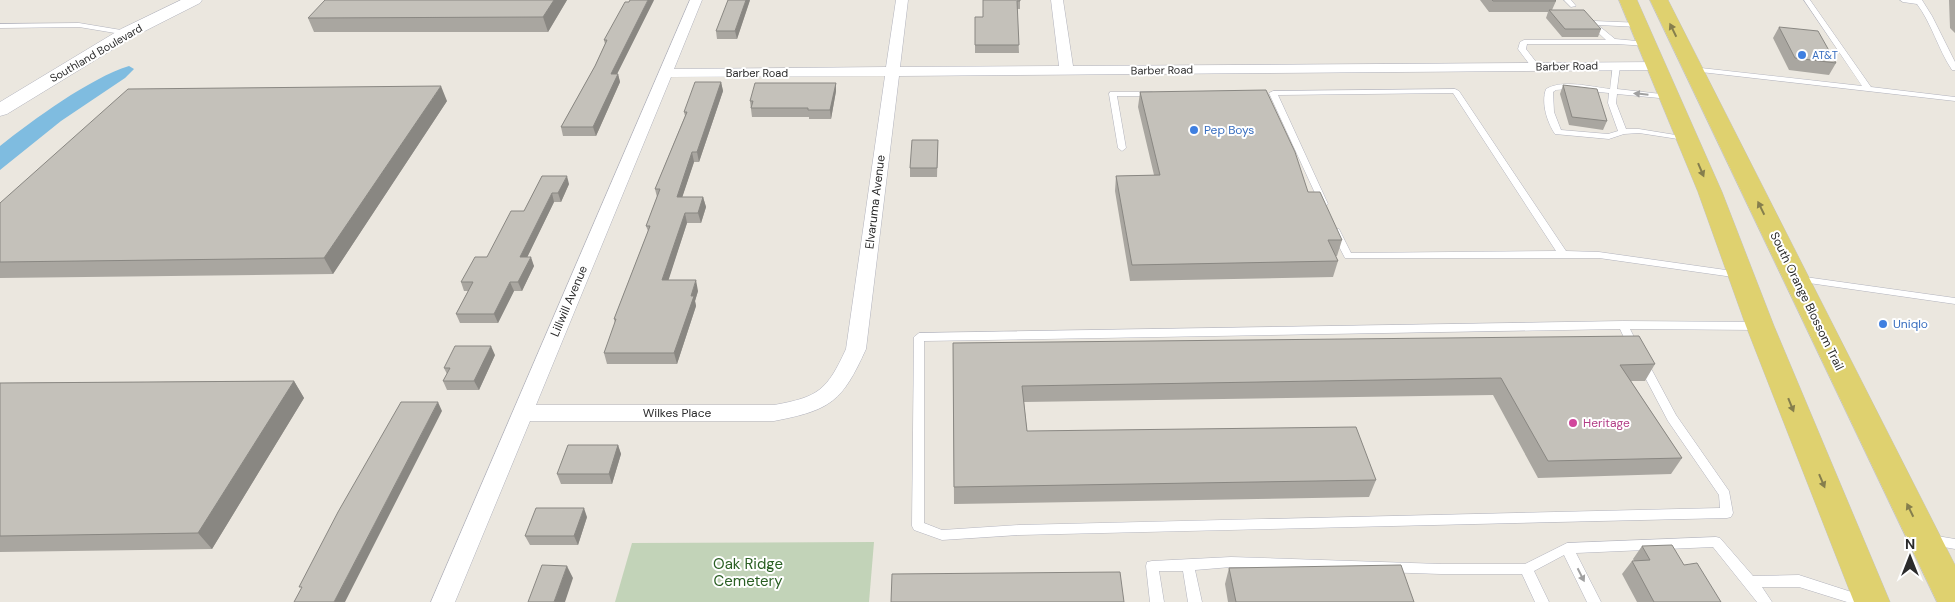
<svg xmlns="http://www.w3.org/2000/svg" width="1955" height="602" viewBox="0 0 1955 602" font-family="'DM Sans',sans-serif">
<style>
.cemetery{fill:#c2d3b8}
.water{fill:#7fbce0}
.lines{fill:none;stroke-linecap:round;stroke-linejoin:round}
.service-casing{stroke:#b2b3bd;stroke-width:1}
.minor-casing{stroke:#b2b3bd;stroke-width:1}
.tertiary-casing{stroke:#b2b3bd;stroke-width:1}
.primary-casing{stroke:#c4c4c4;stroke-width:1}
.service{fill:#fff;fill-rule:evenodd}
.minor{fill:#fff;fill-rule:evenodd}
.tertiary{fill:#fff;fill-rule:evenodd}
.primary{fill:#dfd16f;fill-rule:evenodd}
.wall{fill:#a9a6a0}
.shaded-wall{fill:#898782}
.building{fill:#c4c1ba;stroke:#898782}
.oneway{fill:#857e4d}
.oneway2{fill:#a0a0a0}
.shop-dot{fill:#3f7fe0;stroke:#fff;stroke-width:2}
.hotel-dot{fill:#d1479c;stroke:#fff;stroke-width:2}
.labels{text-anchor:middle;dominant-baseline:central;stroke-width:4;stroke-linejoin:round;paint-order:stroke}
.far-street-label{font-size:11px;fill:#2b2b2b;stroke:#fff}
.far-shop-label{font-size:11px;fill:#366cbe;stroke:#fff;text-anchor:start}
.shop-label{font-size:12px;fill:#366cbe;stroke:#fff;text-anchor:start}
.street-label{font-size:12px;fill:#2b2b2b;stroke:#fff}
.hotel-label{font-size:12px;fill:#b23c85;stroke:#fff;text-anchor:start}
.near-park-label{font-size:15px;fill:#2a5f23;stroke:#fff}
</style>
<rect width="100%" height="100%" fill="#ebe7df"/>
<path class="cemetery" d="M874,542L869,602H615L632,543Z"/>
<path class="water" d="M129,66L134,69L125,78L61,121L0,170V146C33,120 90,78 129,66Z"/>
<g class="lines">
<defs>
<path id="service" d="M1564,0H1571L1576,6L1571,7Z
M1804,0H1810L1871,87L1955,97V101L1692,71L1688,69L1692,67L1862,86Z
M1900,0H1922L1932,16L1955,62V70H1952C1938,49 1932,24 1917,4L1903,2Z
M1594,21L1642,23V27H1639L1598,25L1615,39L1648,42L1652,44L1648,46L1616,44H1527L1526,49L1540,67L1536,69H1533L1518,49L1520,42L1524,40H1606L1590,25Z
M79,23L127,31L131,33L127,35L79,27L0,28V24Z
M1613,64H1616L1620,66L1617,89L1670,95L1674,97L1670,99L1617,94L1616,103L1626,129H1639L1688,137L1692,139L1691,141L1639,133L1624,134L1609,139L1555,134C1547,122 1541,103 1546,89C1563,79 1591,87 1610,89ZM1569,89L1609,93L1608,103L1618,131L1608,134L1561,130L1554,112L1553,92L1556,90Z
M1455,89L1459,91L1566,251L1599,252L1740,272L1743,273L1745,275L1743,277L1740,278L1599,258H1345L1331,231L1333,229H1339L1351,253L1556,251L1453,93L1278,95L1328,204L1324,207L1320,204L1269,93L1273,91Z
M1110,92H1152L1156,94L1152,96H1117L1126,148L1122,151L1118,148L1109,94Z
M1798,276L1955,298V304L1795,281L1793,279L1795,277Z
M1623,321L1759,322L1764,326L1759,330L1630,329L1639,347L1634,351L1630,350L1620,329L924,341V523L942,530L1019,525L1720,508L1719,495L1668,421L1638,364L1639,361H1647L1676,415L1729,491L1733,513L1731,517L1727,518L1019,535L942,540L914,530L912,526L914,337L919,333Z
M1931,535L1955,539V549L1927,544L1925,540L1927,536Z
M1716,537L1720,538L1753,576L1799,575L1870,598L1872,602H1847L1799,587H1762L1772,602H1757L1713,547L1576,553L1601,602H1587L1564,555L1534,571L1549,602H1535L1522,574H1441L1231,567L1195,570L1202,602H1188L1183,571H1159L1164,602H1150L1146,566L1147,562L1152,561L1231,557L1441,564H1525L1567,543Z"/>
<path id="minor" d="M690,0H702L674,69L886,67L896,0H908L900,67L1059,66L1051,0H1063L1073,66L1658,62L1663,63L1665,66L1663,69L1658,70L899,76L866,349C842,402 831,410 774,421H530L455,602H431ZM885,76L846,349C827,390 819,397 774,405H536L671,77Z"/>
<path id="tertiary" d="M181,0H202L200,3L133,37L7,114L0,116V102L121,29Z"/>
<path id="primary" d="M1619,0H1637L1722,192L1774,326L1890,602H1854L1746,326L1698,192Z
M1650,0H1668L1955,565V602H1937Z"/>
</defs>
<use href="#service" class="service-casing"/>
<use href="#minor" class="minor-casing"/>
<use href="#tertiary" class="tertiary-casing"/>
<use href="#primary" class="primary-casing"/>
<use href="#service" class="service"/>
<use href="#minor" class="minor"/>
<use href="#tertiary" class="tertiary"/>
<use href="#primary" class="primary"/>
</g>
<path class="wall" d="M567,0L548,32H314L308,18Z
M654,0L617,74H618L620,82L596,136H563L561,127L595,66L605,44L604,40Z
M750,0L737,39H717L716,31Z
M1020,0V9H1017L1019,53H975V17H983Z
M1480,0H1555L1556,1L1552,10L1601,29L1598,37H1562L1546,18L1548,12H1489Z
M1949,0H1955V33L1950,28Z
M1779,27L1836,63L1829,75L1789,70L1773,38Z
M721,82L723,91L699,162H694L682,197H703L706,207L701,223H687L668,280L698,291L695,301L696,306L677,364H607L604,353L615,323L614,319L648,231L646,226L657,197L655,189L685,116L684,112Z
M836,83V91L831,119H809V117H752L750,101Z
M1563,85L1607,121L1603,130L1569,125L1560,94Z
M1140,92L1308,192L1342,240L1337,256H1336L1338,261L1333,277L1130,281L1115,191L1116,176L1154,175L1138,107Z
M447,101L333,274L0,278V203Z
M938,140L937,177H910V168Z
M542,176L569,184L561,202H554L527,257L534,266L522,291H514L498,323H460L456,314L468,291H464L461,282L487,257L524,211Z
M953,343L1655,364L1645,381H1631L1682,458L1671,474L1538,478L1493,395L1024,402L1027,431L1376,480L1369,497L954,504Z
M495,355L479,390H447L443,381L447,374L444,368Z
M294,381L304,398L212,549L0,552V383Z
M618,445L621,454L612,484H561L557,474Z
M587,517L578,545H530L525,536Z
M1642,546L1684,565L1721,602H1637L1622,574L1632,561H1634L1633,559Z
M1229,568L1414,602H1228L1225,584Z"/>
<path class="shaded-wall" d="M554,0H567L548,32L543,17Z
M648,0H654L613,82L611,74Z
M746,0H750L737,39L735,31Z
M618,74L620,82L596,136L593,127Z
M721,82L723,91L699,162L697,152Z
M836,83V91L831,119L830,110Z
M441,86L447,101L333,274L324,258Z
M692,152L694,162L679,207L677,197Z
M567,176L569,184L561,202L558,193Z
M552,193L554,202L523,266L520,257Z
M703,197L706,207L701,223L698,213Z
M685,213L687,223L665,291L662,280Z
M531,257L534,266L522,291L518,282Z
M696,280L698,291L695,301L696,306L677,364L674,353Z
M510,282L514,291L498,323L494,314Z
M491,346L495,355L479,390L474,381Z
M294,381L304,398L212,549L198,533Z
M438,402L442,411L345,602H334Z
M618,445L621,454L612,484L609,474Z
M584,508L587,517L578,545L574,536Z
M567,566L573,578L565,602H554Z"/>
<path class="building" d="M325,0H554L543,17L308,18Z
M630,0H648L611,74H618L593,127H561L595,66L607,40H604L625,2H629Z
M728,0H746L735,31H716Z
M983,0H1020V1H1017L1019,45H975V17H983Z
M1492,0H1555L1556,1H1493Z
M1549,10H1584L1601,29H1565Z
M1779,27L1818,31L1836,63L1795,58Z
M695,82H721L697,152H692L677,197H703L698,213H685L662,280H696L691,296H694L674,353H604L616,319H614L650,226H646L660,189H655L687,112H684Z
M755,83H836L830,110H808V108H751L753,101H750Z
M1563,85L1597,89L1607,121L1572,117Z
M441,86L324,258L0,262V203L128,89Z
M1266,90L1295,152L1308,192H1320L1342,240H1328L1338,261L1132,265L1116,176L1160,175L1140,92Z
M912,140H938L937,168H910Z
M542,176H567L558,193H552L520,257H531L518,282H510L494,314H456L473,282H461L475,257H487L511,211H524Z
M1639,336L1655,364L1620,365L1682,458L1548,461L1501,378L1022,386L1027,431L1356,427L1376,480L954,487L953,343Z
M455,346H491L474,381H443L450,368H444Z
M294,381L198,533L0,536V383Z
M401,402H438L334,602H294L302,587H299L338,512Z
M568,445H618L609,474H557Z
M536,508H584L574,536H525Z
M1672,545L1684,565L1697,563L1721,602H1654L1632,561L1650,560L1642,546Z
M542,565L567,566L554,602H528Z
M1401,565L1414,602H1236L1229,568Z
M1120,572L1124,602H891L892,574Z"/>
<defs><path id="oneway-solid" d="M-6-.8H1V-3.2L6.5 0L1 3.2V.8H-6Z" transform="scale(1.25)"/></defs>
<g class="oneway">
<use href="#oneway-solid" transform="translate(1673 30) rotate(-116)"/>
<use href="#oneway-solid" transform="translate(1701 170) rotate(67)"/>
<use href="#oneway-solid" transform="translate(1761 208) rotate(-116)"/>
<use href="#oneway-solid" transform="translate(1791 405) rotate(68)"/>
<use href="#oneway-solid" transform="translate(1822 481) rotate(67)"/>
<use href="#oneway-solid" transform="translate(1910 510) rotate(-116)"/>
</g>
<g class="oneway2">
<use href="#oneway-solid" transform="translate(1641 94) rotate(-174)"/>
<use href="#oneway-solid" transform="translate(1581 575) rotate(63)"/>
</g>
<g class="shop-dot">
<circle cx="1802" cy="55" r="5"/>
<circle cx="1194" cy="130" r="5"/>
<circle cx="1883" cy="324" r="5"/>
</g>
<circle class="hotel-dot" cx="1573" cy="423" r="5"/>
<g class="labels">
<g class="far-street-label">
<text transform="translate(96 53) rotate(-30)">Southland Boulevard</text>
<text transform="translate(1567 66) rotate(-1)">Barber Road</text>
<text transform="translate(1162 70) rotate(-1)">Barber Road</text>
<text x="757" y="73">Barber Road</text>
</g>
<g class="far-shop-label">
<text x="1812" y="55">AT&amp;T</text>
</g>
<g class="shop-label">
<text x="1204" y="130">Pep Boys</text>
<text x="1893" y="324">Uniqlo</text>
</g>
<g class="street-label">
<text transform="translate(875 202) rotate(-83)">Elvaruma Avenue</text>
<text transform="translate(569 301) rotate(-67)">Lillwill Avenue</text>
<text transform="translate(1807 301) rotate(64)">South Orange Blossom Trail</text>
<text x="677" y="413">Wilkes Place</text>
</g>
<g class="hotel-label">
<text x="1583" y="423">Heritage</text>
</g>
<g class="near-park-label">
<text x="748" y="564">Oak Ridge<tspan x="748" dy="17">Cemetery</tspan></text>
</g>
</g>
<g transform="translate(1910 557)" stroke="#ffffff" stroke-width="4" paint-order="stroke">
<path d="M0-4L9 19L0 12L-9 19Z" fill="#2b2b2b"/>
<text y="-8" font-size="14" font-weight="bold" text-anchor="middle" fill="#2b2b2b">N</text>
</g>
</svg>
